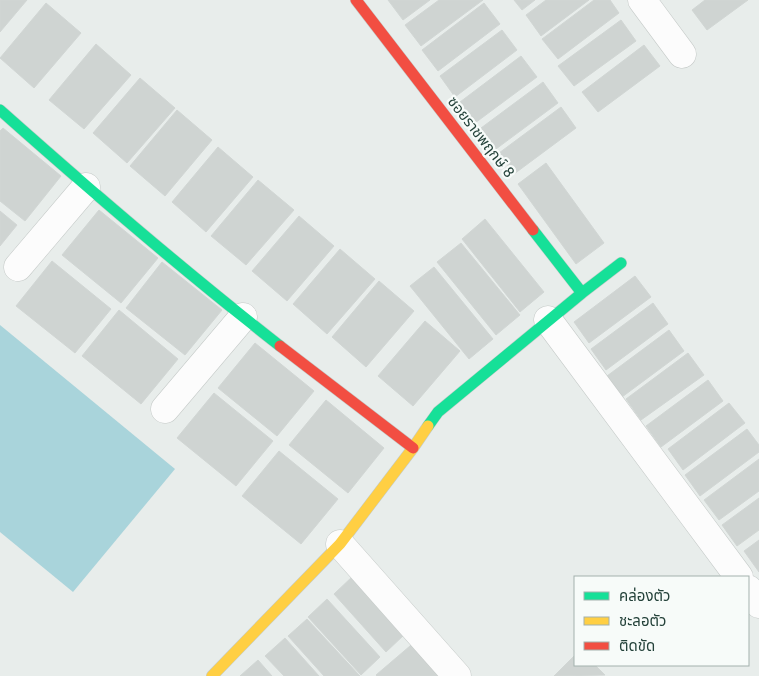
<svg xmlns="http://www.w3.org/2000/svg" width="759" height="676" viewBox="0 0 759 676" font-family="Roboto,'Noto Sans Thai',sans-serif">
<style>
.water{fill:#a9d4db}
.building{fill:#cfd4d2;stroke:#d1d6d4}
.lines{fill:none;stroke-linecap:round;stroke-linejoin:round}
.street-casing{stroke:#c5cac8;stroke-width:29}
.fast-casing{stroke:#c3cbc8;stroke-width:12}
.slow-casing{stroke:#c3cbc8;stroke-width:12}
.jam-casing{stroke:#c3cbc8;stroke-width:12}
.street{stroke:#fcfcfc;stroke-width:28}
.fast{stroke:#16e098;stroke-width:11}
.slow{stroke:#ffcf43;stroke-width:11}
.jam{stroke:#f24e42;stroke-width:11}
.labels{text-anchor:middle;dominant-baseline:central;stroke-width:4.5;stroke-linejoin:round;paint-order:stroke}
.street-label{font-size:15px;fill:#24423a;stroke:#f7fbf9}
</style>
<rect width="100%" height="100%" fill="#e8edeb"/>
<path class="water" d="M0,325L175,469L73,592L0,532Z"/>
<path class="building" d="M0,0H27L0,32Z
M388,0H430L403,20Z
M439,0H483L421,46L405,25Z
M514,0H535L522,10Z
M546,0H589L541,36L526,15Z
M594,0H610L619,13L558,59L542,39Z
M705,0H748L707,30L692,10Z
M46,3L81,33L34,88L0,58Z
M484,3L500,24L438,71L422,50Z
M621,20L636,41L574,86L558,66Z
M502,30L517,50L455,97L440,76Z
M96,44L131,75L84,129L49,100Z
M644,45L660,66L598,112L582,92Z
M521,56L537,77L475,123L460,102Z
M140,78L175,108L127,163L93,133Z
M543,82L558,103L496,149L481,128Z
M561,107L576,128L514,174L499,153Z
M177,110L212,140L165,196L130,166Z
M3,128L61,176L25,221L0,201V131Z
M218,147L253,177L206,232L172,202Z
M546,163L604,243L576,264L518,184Z
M258,180L294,210L246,265L211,236Z
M99,210L158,258L121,303L62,255Z
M0,211L17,225L0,246Z
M299,216L334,246L287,301L252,271Z
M485,219L544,292L520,312L462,239Z
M461,243L520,315L496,335L437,262Z
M340,249L375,279L327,334L293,304Z
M52,261L111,309L75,353L16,306Z
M162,262L222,310L185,355L126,308Z
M434,267L493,339L469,359L410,286Z
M635,276L651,297L589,343L574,322Z
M379,281L414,311L366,367L332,337Z
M653,303L668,324L606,370L591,349Z
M119,310L178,359L141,404L82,356Z
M425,321L460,351L413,406L378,376Z
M669,330L684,351L622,397L607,376Z
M255,343L314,391L277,436L218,388Z
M688,353L704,375L641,420L626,399Z
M708,380L723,401L661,447L646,426Z
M214,393L273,441L236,486L177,438Z
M326,400L384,448L348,493L289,445Z
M729,403L745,423L683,470L668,449Z
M747,429L759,445V452L700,496L685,475Z
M279,451L338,499L301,544L242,496Z
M759,459V491L719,520L704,500Z
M759,498V530L737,546L722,525Z
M759,540V572L744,551Z
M353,576L405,634L386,652L334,594Z
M327,599L380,657L361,675L308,617Z
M307,619L360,676H324L288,636Z
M285,638L319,676H284L265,656Z
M417,640L447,676H377L376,675Z
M575,655V665H595L605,675L554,676Z
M258,660L272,676H240Z"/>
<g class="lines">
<defs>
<path id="street" d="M642,0L682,54
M18,267L86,187
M548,320L739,577
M165,409L243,317
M340,544L457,676
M748,589L759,604"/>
<path id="fast" d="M0,110C91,191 184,271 280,346
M533,230L582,293
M428,426L438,412L582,293L621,263"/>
<path id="slow" d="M212,676L340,544L413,448L428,426"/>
<path id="jam" d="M356,0L533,230
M280,346L413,448"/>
</defs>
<use href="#street" class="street-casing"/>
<use href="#fast" class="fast-casing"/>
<use href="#slow" class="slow-casing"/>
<use href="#jam" class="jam-casing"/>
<use href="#street" class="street"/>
<use href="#fast" class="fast"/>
<use href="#slow" class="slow"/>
<use href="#jam" class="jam"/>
</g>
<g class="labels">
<g class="street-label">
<text transform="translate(481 137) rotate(52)">ซอยราชพฤกษ์ 8</text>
</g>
</g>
<rect x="574" y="576" width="175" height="90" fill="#f7fbf9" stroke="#a3b1ad"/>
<rect x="584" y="592" width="25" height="8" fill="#16e098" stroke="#a3b1ad"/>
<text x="619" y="601" font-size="15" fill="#24423a">คล่องตัว</text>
<rect x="584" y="617" width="25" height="8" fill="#ffcf43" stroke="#a3b1ad"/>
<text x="619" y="626" font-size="15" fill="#24423a">ชะลอตัว</text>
<rect x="584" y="642" width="25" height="8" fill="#f24e42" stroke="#a3b1ad"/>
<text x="619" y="651" font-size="15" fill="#24423a">ติดขัด</text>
</svg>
